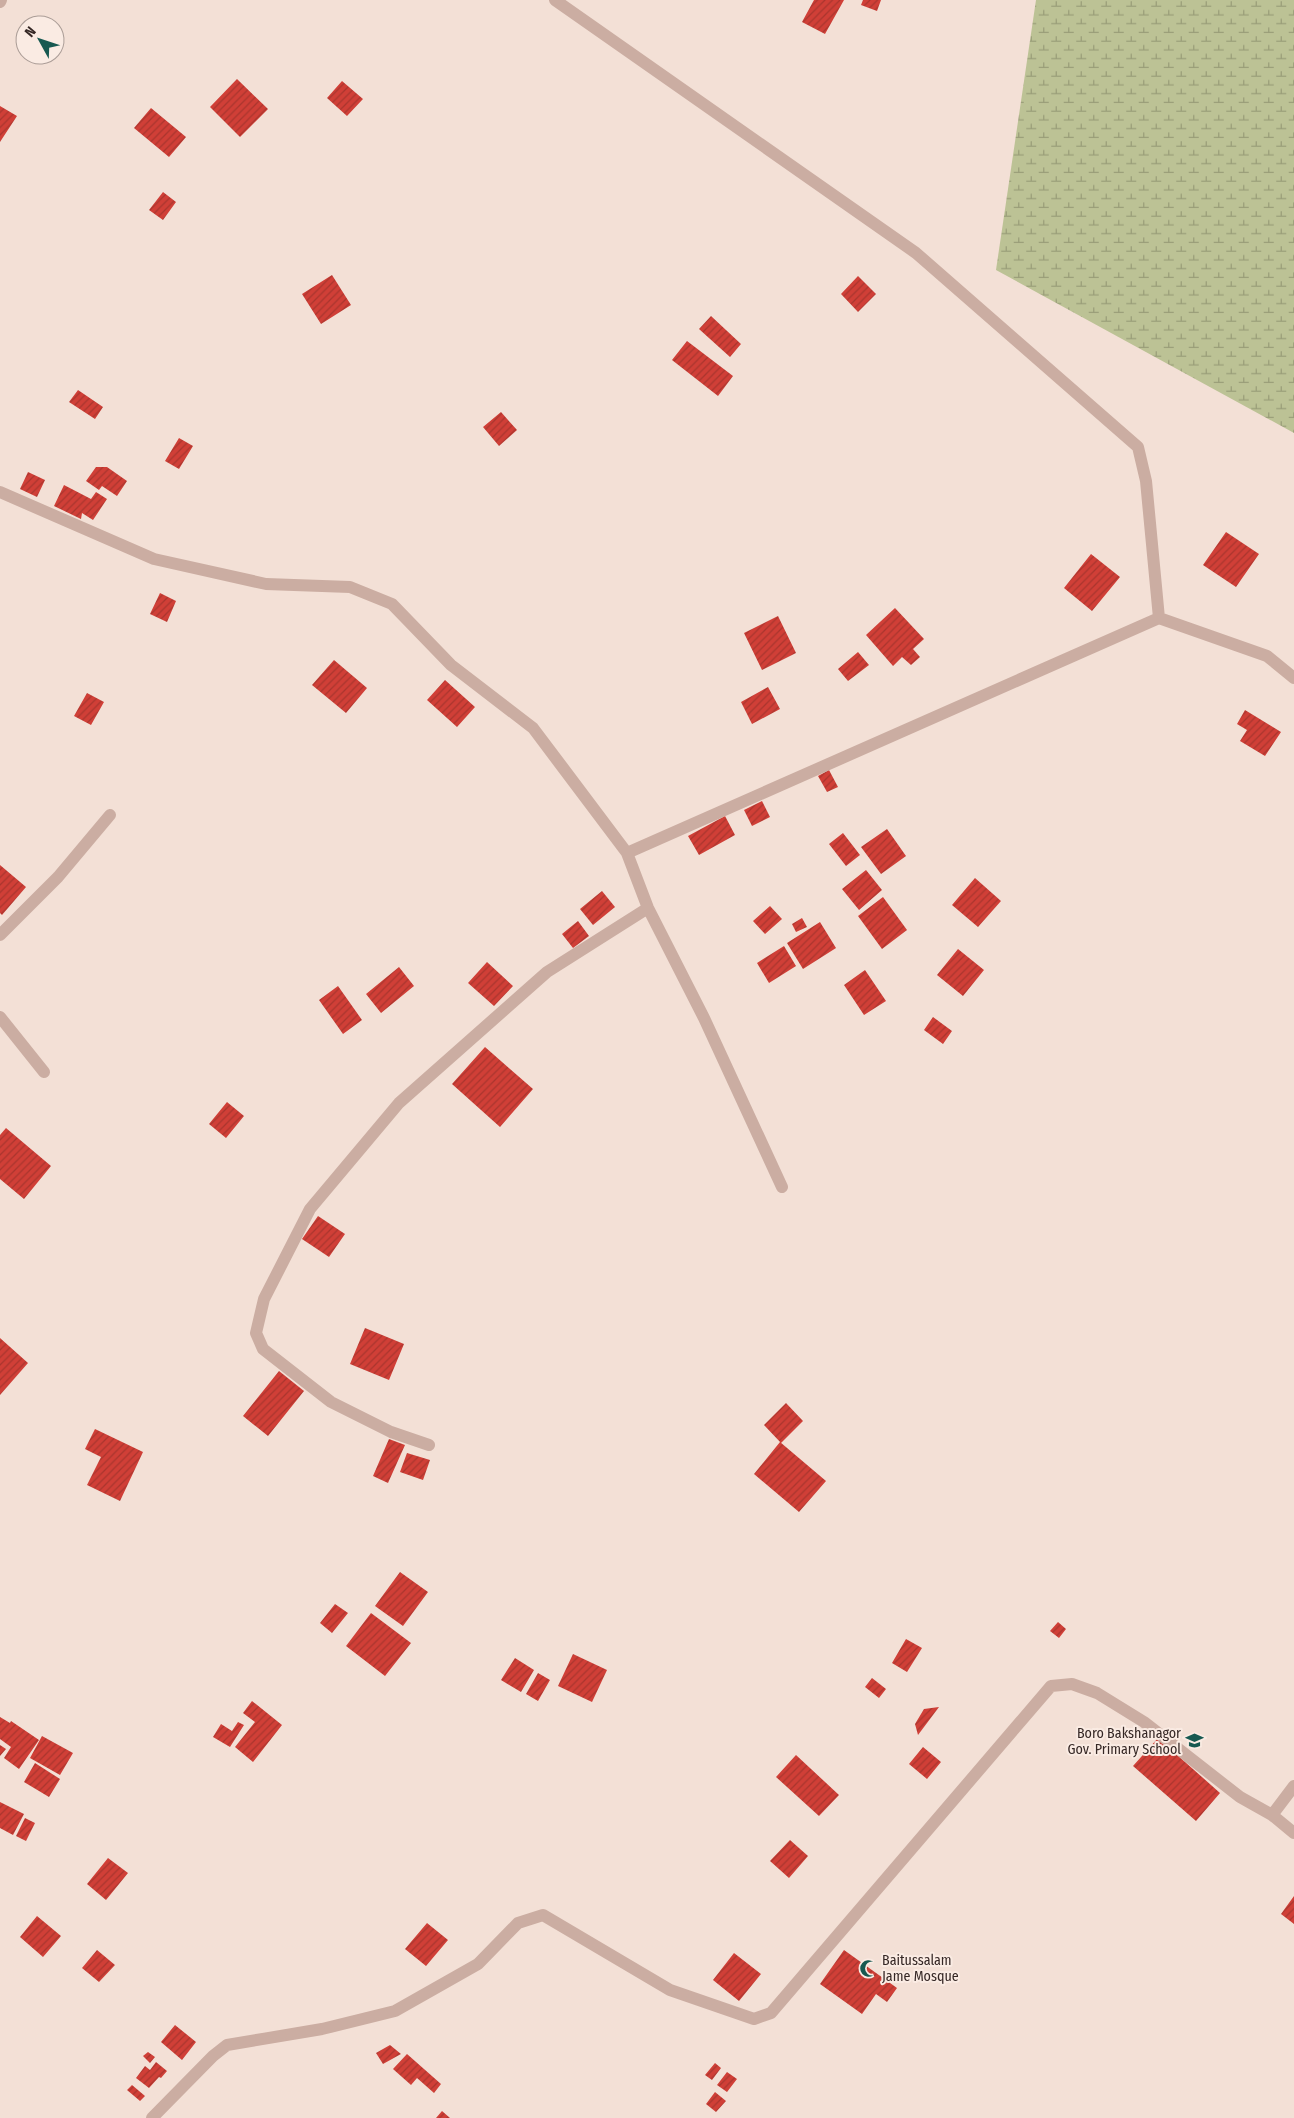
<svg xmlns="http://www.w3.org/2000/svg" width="1294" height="2118" viewBox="0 0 1294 2118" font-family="'Fira Sans Condensed',sans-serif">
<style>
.wetland{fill:url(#wetland-marsh)}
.building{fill:url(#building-hatch)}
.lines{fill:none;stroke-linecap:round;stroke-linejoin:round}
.street{stroke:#cbada2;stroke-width:12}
.labels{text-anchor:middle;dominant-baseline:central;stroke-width:4;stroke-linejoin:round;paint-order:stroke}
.poi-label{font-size:14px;fill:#352725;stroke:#faebe3;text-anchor:end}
</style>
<defs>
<pattern id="wetland-marsh" width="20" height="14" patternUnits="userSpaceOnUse" patternTransform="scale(1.25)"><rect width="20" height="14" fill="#bcc295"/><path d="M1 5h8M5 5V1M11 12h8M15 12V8" fill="none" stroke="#9a9e79"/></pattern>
<pattern id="building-hatch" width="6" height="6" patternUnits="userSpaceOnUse" patternTransform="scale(1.25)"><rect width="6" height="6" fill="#d03f37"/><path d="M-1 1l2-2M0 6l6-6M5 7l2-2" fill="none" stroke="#aa352e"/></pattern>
</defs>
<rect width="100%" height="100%" fill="#f3e0d6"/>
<path class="wetland" d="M1036,0H1294V433L996,270Z"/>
<path class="building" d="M814,0H844L825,34L802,22Z
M863,0H881L877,11L861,5Z
M237,79L268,109L240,137L210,107Z
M342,81L363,99L347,116L327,98Z
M0,106L17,116L0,142Z
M151,108L186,137L169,157L134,128Z
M163,192L176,202L163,220L149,210Z
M332,275L351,305L321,324L302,294Z
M858,276L876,294L858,312L841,294Z
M711,316L741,344L730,357L699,329Z
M687,341L733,376L718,396L672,360Z
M78,390L103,407L95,419L69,402Z
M501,412L517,430L499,446L483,427Z
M179,438L193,446L179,469L165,461Z
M96,467H107L127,481L117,496L102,486L99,490L86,481Z
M28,472L45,480L37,497L20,489Z
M64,485L91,499L96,492L107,499L93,520L82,513L81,519L54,506Z
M1226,532L1259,554L1236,587L1203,565Z
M1091,554L1120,577L1092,611L1064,588Z
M160,593L176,601L167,622L150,614Z
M895,608L924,639L913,649L920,657L911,665L902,657L893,666L866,635Z
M778,616L796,653L762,670L744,633Z
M858,652L869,665L848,681L838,669Z
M334,660L367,688L346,713L312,685Z
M445,680L475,707L457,727L427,700Z
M768,687L780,709L752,724L741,702Z
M87,693L104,702L91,725L74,716Z
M1245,710L1281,732L1265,756L1240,741L1247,730L1237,724Z
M829,770L838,787L827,792L818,776Z
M762,801L770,817L752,826L744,810Z
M725,816L735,835L699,855L688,836Z
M887,829L906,856L881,874L861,847Z
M843,833L860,855L846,866L829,844Z
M0,865L26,887L2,915L0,913Z
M866,870L882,890L859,910L842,889Z
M975,878L1001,901L978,927L952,905Z
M602,891L615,907L593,925L580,909Z
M883,897L907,930L882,949L858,916Z
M770,906L782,919L765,934L753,921Z
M802,918L807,927L796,932L792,924Z
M578,921L589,936L573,948L562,934Z
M820,922L836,948L803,969L787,943Z
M784,946L796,966L769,983L757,963Z
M958,949L984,970L963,996L937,975Z
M487,962L513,986L494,1006L468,983Z
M399,967L414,986L381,1013L366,994Z
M865,970L886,1001L864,1015L844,985Z
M338,986L362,1020L343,1034L319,1000Z
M933,1017L952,1031L943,1044L924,1030Z
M485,1047L533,1089L500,1127L452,1084Z
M227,1102L244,1116L226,1138L209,1124Z
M6,1128L51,1166L24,1199L0,1179V1135Z
M318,1216L345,1234L329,1257L302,1239Z
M365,1328L404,1344L389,1380L350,1364Z
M0,1338L28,1363L0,1395Z
M279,1371L304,1391L268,1436L243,1416Z
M786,1403L803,1421L781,1443L764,1425Z
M95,1429L143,1452L120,1501L87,1485L101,1457L85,1449Z
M389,1439L405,1445L388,1483L373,1476Z
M780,1442L826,1481L799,1512L754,1474Z
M407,1453L430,1460L423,1480L400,1472Z
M400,1572L428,1592L403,1626L375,1606Z
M335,1604L348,1613L332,1633L320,1623Z
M371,1613L411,1643L385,1676L346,1646Z
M1058,1622L1066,1629L1059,1638L1050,1631Z
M906,1639L922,1648L907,1672L892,1663Z
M573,1654L607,1670L592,1702L558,1686Z
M515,1658L534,1670L521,1692L501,1680Z
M538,1673L550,1680L538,1701L526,1694Z
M872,1678L886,1689L879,1698L865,1687Z
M252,1701L282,1725L253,1762L235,1747L255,1722L243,1713Z
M939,1707L918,1735L915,1724L924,1709Z
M0,1717L10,1723L11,1721L39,1740L19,1769L4,1758L11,1747L0,1739Z
M238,1722L244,1725L230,1747L213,1737L221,1724L232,1731Z
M42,1736L73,1753L60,1775L30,1758Z
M1158,1738L1220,1793L1196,1821L1133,1766Z
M0,1745L6,1749L0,1756Z
M923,1747L941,1762L927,1779L909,1764Z
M796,1755L839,1795L819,1816L776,1777Z
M35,1763L60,1779L49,1797L24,1782Z
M0,1802L24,1814L13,1835L0,1828Z
M25,1818L35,1823L26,1841L16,1836Z
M790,1840L808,1856L789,1878L770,1861Z
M108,1858L128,1873L106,1900L87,1884Z
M1294,1896V1924L1281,1914Z
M37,1916L61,1936L43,1957L20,1937Z
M427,1923L448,1940L426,1966L405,1949Z
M97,1950L115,1965L99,1982L82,1968Z
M844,1950L897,1988L887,2002L876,1994L862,2014L820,1984Z
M734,1953L761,1974L739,2001L713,1980Z
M175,2025L196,2042L182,2060L161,2042Z
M390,2045L401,2054L383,2064L376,2053Z
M148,2052L155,2057L150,2063L143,2056Z
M407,2054L441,2084L434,2093L417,2078L411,2085L393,2069Z
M156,2062L167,2071L161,2078L159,2077L149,2088L136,2078L145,2066L150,2070Z
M715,2063L721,2068L712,2080L705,2075Z
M727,2072L737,2079L727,2092L717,2085Z
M132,2085L145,2096L140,2101L127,2090Z
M715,2092L726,2101L716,2112L706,2104Z
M442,2111L450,2118H436Z"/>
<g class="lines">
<path class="street" d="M555,0L916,253L1138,447L1146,481L1159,618L1267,656L1294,678
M0,2L1,0
M0,492L154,559L266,584L350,587L392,604L451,665L533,728L627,853
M0,935L58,877L110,815
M0,1017L44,1072
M782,1187L704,1018L648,908L627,853L1159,618
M429,1445L391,1432L331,1402L263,1349L256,1333L264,1299L310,1209L399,1103L547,972L648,908
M1272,1815L1294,1786
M152,2118L213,2056L227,2045L322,2029L395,2011L478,1964L518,1923L543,1915L670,1990L754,2019L771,2013L1051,1686L1072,1684L1097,1693L1144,1722L1240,1797L1272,1815L1294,1833"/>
</g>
<defs>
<symbol id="school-bare" viewBox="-9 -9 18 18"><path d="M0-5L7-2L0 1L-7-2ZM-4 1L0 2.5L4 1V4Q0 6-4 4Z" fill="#175951" stroke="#faebe3" stroke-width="2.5" paint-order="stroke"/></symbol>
<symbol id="mosque-bare" viewBox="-9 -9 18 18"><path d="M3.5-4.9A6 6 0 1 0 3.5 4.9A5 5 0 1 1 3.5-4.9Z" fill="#175951" stroke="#faebe3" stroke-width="2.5" paint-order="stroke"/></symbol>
</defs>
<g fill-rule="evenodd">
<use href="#school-bare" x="1182" y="1728" width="25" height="25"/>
<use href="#mosque-bare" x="856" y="1956" width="25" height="25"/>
</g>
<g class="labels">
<g class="poi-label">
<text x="1181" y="1733">Boro Bakshanagor<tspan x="1181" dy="16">Gov. Primary School</tspan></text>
<text x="882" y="1960" text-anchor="start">Baitussalam<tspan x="882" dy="16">Jame Mosque</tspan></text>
</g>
</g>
<g transform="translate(40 40) rotate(310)"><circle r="24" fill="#faebe3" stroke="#ab9d97"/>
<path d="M0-4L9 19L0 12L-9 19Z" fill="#175951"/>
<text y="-8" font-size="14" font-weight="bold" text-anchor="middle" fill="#352725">N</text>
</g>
</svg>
